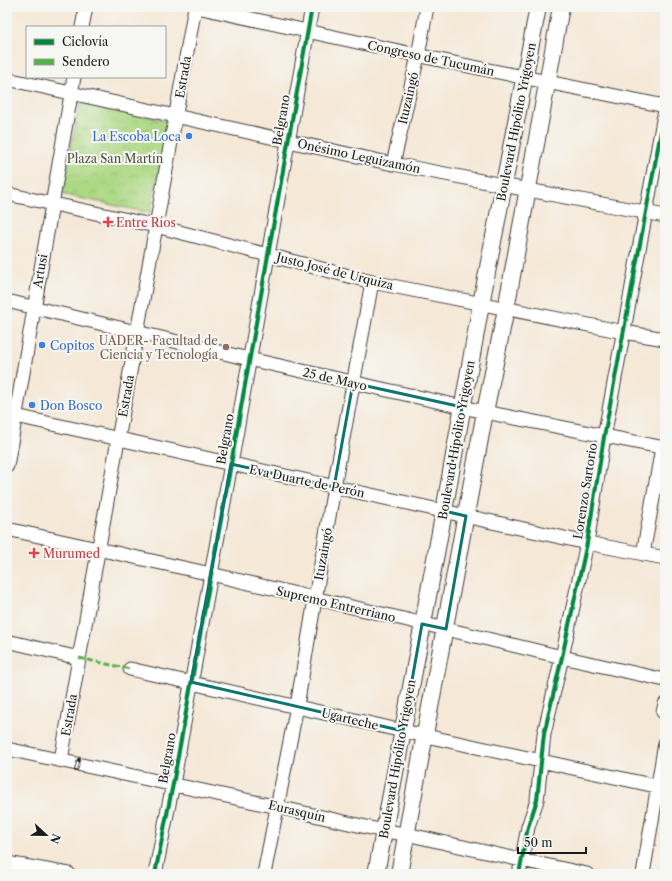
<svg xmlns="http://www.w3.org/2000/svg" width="672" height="881" viewBox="0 0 672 881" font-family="'Libre Caslon Text',serif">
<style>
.park{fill:url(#park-crowns);stroke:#647a50}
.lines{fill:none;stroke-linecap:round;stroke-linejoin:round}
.minor-casing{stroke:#3d3b38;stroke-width:15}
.major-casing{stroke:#3d3b38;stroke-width:18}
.minor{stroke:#fff;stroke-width:13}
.major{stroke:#fff;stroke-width:16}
.rail-casing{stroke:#1c1c1c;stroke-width:4}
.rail{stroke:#f6f6f2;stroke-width:2.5;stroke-dasharray:8;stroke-linecap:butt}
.quiet{stroke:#55b145;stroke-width:3;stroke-dasharray:6 3;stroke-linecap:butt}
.cycleway-casing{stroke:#f6f6f2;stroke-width:6}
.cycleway{stroke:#00873e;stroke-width:4}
.marked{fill:none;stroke:#0f766e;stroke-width:3;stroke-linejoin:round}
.shop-dot{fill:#3f7fe0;stroke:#f6f6f2;stroke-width:1.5}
.health-dot{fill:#e0444e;stroke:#f6f6f2;stroke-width:1.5}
.education-dot{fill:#8d6e63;stroke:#f6f6f2;stroke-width:1.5}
.labels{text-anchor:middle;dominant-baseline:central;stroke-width:4;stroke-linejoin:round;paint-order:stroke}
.street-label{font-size:12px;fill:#1c1c1c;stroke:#f6f6f2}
.shop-label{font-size:12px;fill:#366cbe;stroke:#f6f6f2;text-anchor:start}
.park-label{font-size:12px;fill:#48543b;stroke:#f6f6f2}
.health-label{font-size:12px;fill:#be3a42;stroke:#f6f6f2;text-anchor:start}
.education-label{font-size:12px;fill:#785e54;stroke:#f6f6f2;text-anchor:end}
</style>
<defs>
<pattern id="park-crowns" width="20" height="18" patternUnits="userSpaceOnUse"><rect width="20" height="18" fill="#add884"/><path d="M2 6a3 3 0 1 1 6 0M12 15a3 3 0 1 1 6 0" fill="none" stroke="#94b971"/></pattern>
</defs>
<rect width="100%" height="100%" fill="#f6f6f2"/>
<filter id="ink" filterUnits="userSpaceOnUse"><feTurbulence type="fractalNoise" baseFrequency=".025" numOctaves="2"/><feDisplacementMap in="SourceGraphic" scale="8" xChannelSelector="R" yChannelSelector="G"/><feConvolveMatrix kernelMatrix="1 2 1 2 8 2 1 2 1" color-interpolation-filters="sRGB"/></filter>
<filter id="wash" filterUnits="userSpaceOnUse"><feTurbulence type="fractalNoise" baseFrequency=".012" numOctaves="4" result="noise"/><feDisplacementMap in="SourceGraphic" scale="16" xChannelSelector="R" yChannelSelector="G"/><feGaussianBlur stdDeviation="0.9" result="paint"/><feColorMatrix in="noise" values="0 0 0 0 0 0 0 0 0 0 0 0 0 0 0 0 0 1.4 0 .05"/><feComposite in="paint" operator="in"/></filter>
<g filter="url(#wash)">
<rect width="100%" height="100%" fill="#f5e8d7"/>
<path class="park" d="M80,103L169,121L150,213L61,194Z"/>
</g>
<g filter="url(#ink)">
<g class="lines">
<defs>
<path id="minor" d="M197,7L449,62L665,106
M82,27L86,7
M7,79L393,164L665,216
M393,164L418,56L427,7
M7,194L156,226L372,282L624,332L665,339
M7,301L249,359L485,412L665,448
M7,414L587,543L665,558
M7,466L74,77
M7,529L211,574L446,629L562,657L665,680
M643,554L662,448
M7,641L79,658
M130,669L403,731L665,788
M663,712L665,704
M7,749L278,807L384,831L406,834L521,860L587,874
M61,760L195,7
M7,863L69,874
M155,874L173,784L231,464L312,7
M264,874L297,706L334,487L372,282
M519,874L528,827L537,800L544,734L562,657L587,543L604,437L665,110
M643,874L665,743"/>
<path id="major" d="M376,874L444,511L481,304L538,7
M399,874L485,412L506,309L561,7"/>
</defs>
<use href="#minor" class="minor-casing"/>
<use href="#major" class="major-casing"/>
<use href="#minor" class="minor"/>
<use href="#major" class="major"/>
<defs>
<path id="rail" d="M76,770L79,760"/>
</defs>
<use href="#rail" class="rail-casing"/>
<use href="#rail" class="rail"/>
<path class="quiet" d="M79,658L130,669"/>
<defs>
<path id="cycleway" d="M155,874L173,784L231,464L312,7
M519,874L528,827L537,800L544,734L562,657L587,543L604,437L665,110"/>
</defs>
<use href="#cycleway" class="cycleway-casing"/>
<use href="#cycleway" class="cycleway"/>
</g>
</g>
<path class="marked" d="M353,383L462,407L444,511L466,516L446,629L422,624L403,731L191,682L231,464L334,487Z"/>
<g class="shop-dot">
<circle cx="189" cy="136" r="4"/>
<circle cx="42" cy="345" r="4"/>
<circle cx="32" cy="405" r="4"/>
</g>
<g class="health-dot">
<path d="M106 216h4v4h4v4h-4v4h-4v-4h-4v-4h4z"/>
<path d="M32 547h4v4h4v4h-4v4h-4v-4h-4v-4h4z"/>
</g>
<circle class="education-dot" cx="226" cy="347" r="4"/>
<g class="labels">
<g class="street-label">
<text transform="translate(431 58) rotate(12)">Congreso de Tucumán</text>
<text transform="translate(183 77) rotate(-80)">Estrada</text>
<text transform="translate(408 98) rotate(-77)">Ituzaingó</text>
<text transform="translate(281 120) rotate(-80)">Belgrano</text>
<text transform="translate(516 122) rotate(-79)">Boulevard Hipólito Yrigoyen</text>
<text transform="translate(359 156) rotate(12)">Onésimo Leguizamón</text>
<text transform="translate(40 271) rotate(-80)">Artusi</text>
<text transform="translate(335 271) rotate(14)">Justo José de Urquiza</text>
<text transform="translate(335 379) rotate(13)">25 de Mayo</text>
<text transform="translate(126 396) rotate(-80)">Estrada</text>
<text transform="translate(225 439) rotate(-80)">Belgrano</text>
<text transform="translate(456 440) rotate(-80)">Boulevard Hipólito Yrigoyen</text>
<text transform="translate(307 481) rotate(12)">Eva Duarte de Perón</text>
<text transform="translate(585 491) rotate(-81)">Lorenzo Sartorio</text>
<text transform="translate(323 554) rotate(-80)">Ituzaingó</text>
<text transform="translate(336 604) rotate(13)">Supremo Entrerriano</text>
<text transform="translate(69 715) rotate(-80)">Estrada</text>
<text transform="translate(350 719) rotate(13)">Ugarteche</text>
<text transform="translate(167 758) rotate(-80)">Belgrano</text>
<text transform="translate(397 759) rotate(-80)">Boulevard Hipólito Yrigoyen</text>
<text transform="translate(297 811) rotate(13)">Eurasquín</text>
</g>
<g class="shop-label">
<text x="181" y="136" text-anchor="end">La Escoba Loca</text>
<text x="50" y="345">Copitos</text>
<text x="40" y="405">Don Bosco</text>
</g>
<g class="park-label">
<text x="115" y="158">Plaza San Martín</text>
</g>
<g class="health-label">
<text x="116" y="222">Entre Ríos</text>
<text x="43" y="553">Murumed</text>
</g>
<g class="education-label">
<text x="218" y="340">UADER- Facultad de<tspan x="218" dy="14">Ciencia y Tecnología</tspan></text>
</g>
</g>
<rect width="672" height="881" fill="none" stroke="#f6f6f2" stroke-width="24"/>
<rect x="26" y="26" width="140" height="52" fill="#f6f6f2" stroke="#9f9f9c"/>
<rect x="34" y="39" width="20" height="6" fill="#00873e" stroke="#9f9f9c"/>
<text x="62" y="46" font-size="12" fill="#1c1c1c">Ciclovía</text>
<rect x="34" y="59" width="20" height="6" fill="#55b145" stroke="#9f9f9c"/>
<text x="62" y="66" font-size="12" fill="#1c1c1c">Sendero</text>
<g transform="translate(46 835) rotate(112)" stroke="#f6f6f2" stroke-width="3" paint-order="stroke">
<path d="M0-3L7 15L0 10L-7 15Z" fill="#1c1c1c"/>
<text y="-6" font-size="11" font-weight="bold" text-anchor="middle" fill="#1c1c1c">N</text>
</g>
<path d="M518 847v6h68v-6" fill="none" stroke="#1c1c1c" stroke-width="2"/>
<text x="524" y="847" font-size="12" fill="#1c1c1c" stroke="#f6f6f2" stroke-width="3" paint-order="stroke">50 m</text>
</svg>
